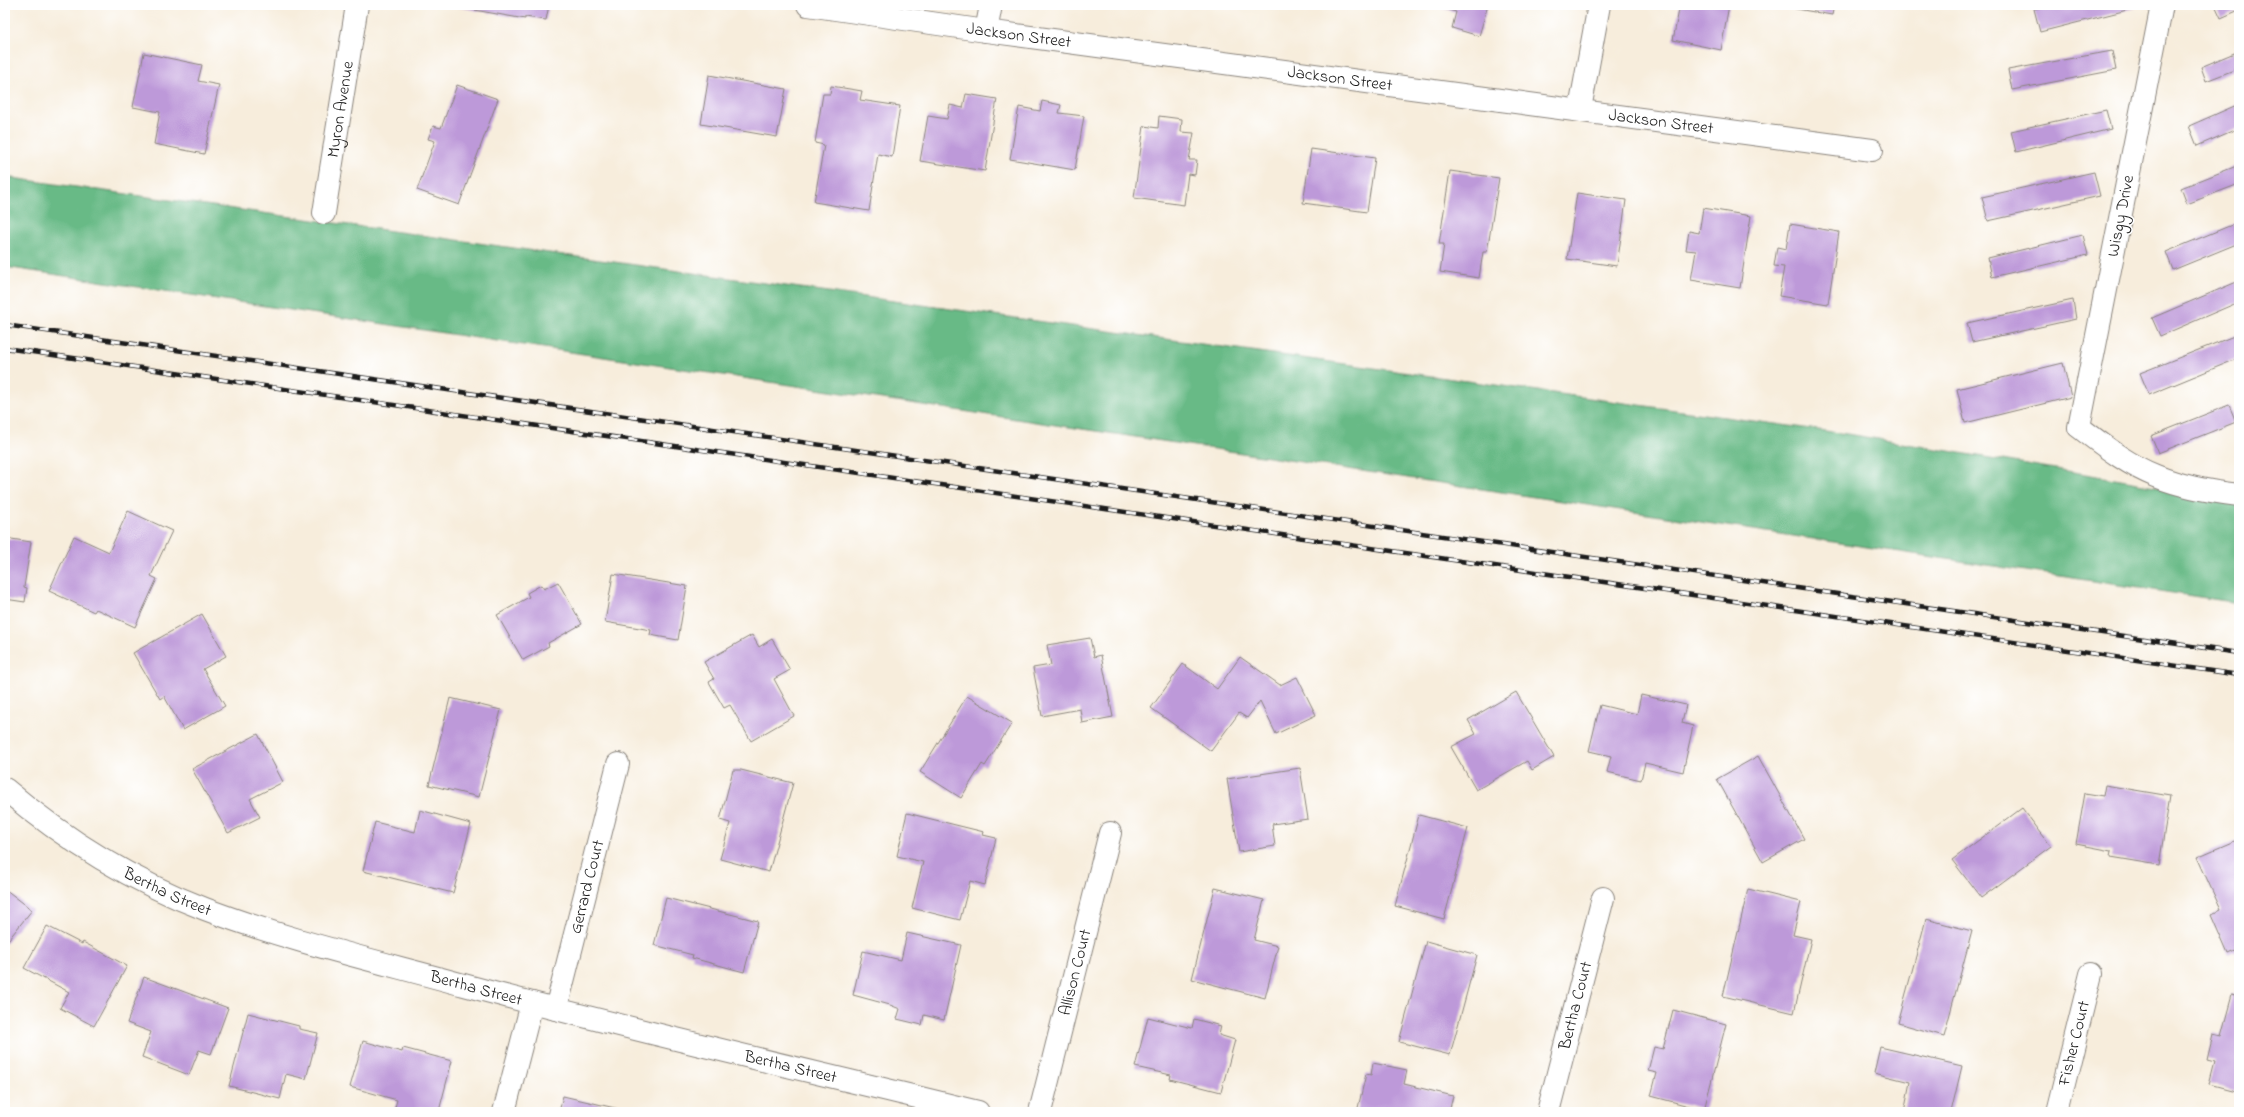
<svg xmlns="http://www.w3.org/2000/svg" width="2244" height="1117" viewBox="0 0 2244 1117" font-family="'Indie Flower',sans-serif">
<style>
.forest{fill:#68ba86;stroke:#426b51}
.building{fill:#bd99d9}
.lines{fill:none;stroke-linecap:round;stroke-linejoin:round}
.street-casing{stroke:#8a847c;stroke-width:24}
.street{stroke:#fff;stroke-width:22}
.rail-casing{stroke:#1c1c1c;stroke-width:4.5}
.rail{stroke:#fff;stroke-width:3;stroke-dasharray:9;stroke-linecap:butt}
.labels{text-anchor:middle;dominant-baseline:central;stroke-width:3;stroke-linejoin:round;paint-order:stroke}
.street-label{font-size:17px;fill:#1c1c1c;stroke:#fff}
</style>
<rect width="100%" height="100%" fill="#fff"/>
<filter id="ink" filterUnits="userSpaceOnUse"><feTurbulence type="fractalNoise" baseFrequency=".025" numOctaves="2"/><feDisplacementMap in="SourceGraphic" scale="8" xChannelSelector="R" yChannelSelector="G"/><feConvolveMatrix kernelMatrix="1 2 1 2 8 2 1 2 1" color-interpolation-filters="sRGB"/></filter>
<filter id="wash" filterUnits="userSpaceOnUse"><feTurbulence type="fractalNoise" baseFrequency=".012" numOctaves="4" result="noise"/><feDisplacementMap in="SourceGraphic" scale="16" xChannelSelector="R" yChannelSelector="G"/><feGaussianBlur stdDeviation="0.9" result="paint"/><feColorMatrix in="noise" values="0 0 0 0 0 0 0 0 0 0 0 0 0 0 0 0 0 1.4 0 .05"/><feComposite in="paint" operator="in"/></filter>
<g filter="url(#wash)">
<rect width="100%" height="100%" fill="#f7eddc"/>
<path class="forest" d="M5,177L1854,435L2239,500V603L5,267Z"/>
<g id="blocks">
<path class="building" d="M549,5L546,20L525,17V19L452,6Z
M1439,5H1488L1479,36L1452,28L1456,12L1438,7Z
M1680,5H1729L1721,50L1673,40Z
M1786,5H1834L1832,15L1785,7Z
M2050,5H2134L2135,8L2040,32L2034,9Z
M2215,5H2239V10L2221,18Z
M2112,51L2116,70L2012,90L2008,70Z
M2239,51V68L2206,81L2201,67Z
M144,53L202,65L198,81L219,85L204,154L154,144L160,112L133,107Z
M709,75L786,89L777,137L701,124Z
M457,85L498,99L459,205L417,190L435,141L428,139L433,126L441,128Z
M831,86L862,91L860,100L900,106L892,157L878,154L869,211L814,202L824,145L815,143L823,94H830Z
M966,94L997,99L985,171L920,161L928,116L947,119L950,105L963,108Z
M1042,101L1061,105L1059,113L1084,116L1075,170L1010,159L1019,107L1040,111Z
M2239,104V128L2197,146L2189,126Z
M2106,110L2111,129L2016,152L2011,131Z
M1159,116L1182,119L1181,132L1194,133L1189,160H1197L1195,175L1188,174L1184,205L1134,198L1144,126L1158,128Z
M1311,149L1375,158L1367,212L1303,203Z
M2239,165V184L2187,204L2181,188Z
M1450,171L1499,178L1487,252H1483L1479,278L1440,272L1444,244H1439Z
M2094,172L2100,196L1988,221L1982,197Z
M1577,193L1626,200L1617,266L1567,259Z
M1703,208L1751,216L1740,288L1691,280L1696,251L1686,250L1689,231L1699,233Z
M2239,222V243L2173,270L2166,252Z
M1790,224L1839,232L1828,304L1779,296L1784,267L1774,266L1777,247L1786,249Z
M2083,235L2088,255L1992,277L1988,258Z
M2239,281V302L2160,336L2152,318Z
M2073,300L2076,319L1972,342L1967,323Z
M2239,334V358L2149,395L2140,373Z
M2063,363L2071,397L1965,423L1957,389Z
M2229,405L2236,422L2158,453L2151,436Z
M128,511L172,531L151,576L157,579L135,627L96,609L94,612L49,591L74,536L109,552Z
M5,538L31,542L24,587L27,588L25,602L5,599Z
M613,574L687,586L678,640L650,635L651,630L605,622Z
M558,582L582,624L548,643L549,646L523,660L497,615L529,597L527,593L541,585L544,589Z
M202,614L226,656L203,669L225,706L183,730L164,696L160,699L133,653Z
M752,635L759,647L772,639L790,670L774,679L794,716L751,741L730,705L724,708L709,682L714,679L704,662Z
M1090,638L1094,657L1101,655L1113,717L1082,723L1080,709L1042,716L1033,668L1051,665L1047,645Z
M1240,657L1280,685L1297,677L1316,715L1276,734L1260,701L1247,718L1239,713L1211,751L1151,708L1183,664L1217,689Z
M1516,692L1554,757L1532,770L1527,761L1476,790L1451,747L1476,734L1468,720Z
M1641,695L1686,705L1682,723L1693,726L1683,772L1645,763L1641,780L1607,772L1611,756L1589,751L1600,705L1637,714Z
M967,696L1012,723L985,766L982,764L961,798L920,772Z
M450,698L501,710L479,797L429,785Z
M258,734L283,782L250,799L260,817L228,833L192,769Z
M1758,756L1804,839L1763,862L1717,779Z
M1300,768L1308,819L1272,824L1275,846L1239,852L1227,779Z
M733,770H741L793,783L769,872L720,859L730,823L720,820Z
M2105,785L2170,796L2159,865L2111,857L2112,851L2076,844L2085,793L2103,796Z
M2022,808L2051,846L1981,898L1952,860Z
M420,810L471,824L453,893L363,871L375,822L415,832Z
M907,813L984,832L983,835L996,838L985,885L970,881L960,920L912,908L923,862L897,856Z
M1419,815L1468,828L1444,919L1395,906Z
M2239,839V949L2228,954L2211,915L2221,910L2197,857Z
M1215,888L1264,900L1254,940L1278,946L1265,998L1192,979Z
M5,889L32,910L5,944Z
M1748,889L1801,902L1793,935L1811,939L1794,1013L1723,996Z
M666,898L758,921L744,972L692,958L693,955L654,945Z
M1926,919L1972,931L1944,1036L1898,1023Z
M47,926L82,944L83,942L127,966L94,1026L60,1008L69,992L24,968Z
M907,933L961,945L944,1020L924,1015L922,1025L897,1019L900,1009L890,1005L853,995L863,951L901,960Z
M1426,941L1477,955L1450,1055L1399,1042Z
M144,977L228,1008L211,1054L199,1050L189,1075L142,1057L151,1032L127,1023Z
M2232,995L2239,997V1092L2209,1084L2215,1061L2207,1059L2213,1034L2221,1036Z
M1673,1010L1726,1024L1704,1110L1651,1096L1657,1073L1648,1071L1654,1047L1663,1049Z
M248,1013L299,1026V1029L318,1033L306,1079L286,1074L280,1099L229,1086Z
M1148,1017L1192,1028L1194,1019L1221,1026L1219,1035L1235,1040L1221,1092L1170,1079L1171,1075L1135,1067Z
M363,1041L402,1052L403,1048L452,1061L439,1111L421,1107L420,1112H397L394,1111L397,1100L350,1087Z
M1880,1047L1962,1066L1951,1112H1904L1910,1082L1874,1073Z
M1373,1063L1407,1070L1404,1084L1453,1096L1449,1112H1357L1366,1074L1371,1075Z
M563,1096L628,1111V1112H559Z"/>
</g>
</g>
<g filter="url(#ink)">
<use href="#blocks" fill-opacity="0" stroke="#8a847c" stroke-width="1"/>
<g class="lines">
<defs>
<g id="street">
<path id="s1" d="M808,5L986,31L1872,150"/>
<path d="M2162,5L2079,427C2103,445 2128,465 2156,476C2180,486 2213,492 2239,495"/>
<path d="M986,31L991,5"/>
<path d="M1580,109L1599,5"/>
<path id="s2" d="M324,213L357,5"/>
<path id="s3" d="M5,789C64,839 132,881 205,909C289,941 377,961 464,985C634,1031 807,1070 978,1112"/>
<path id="s4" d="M556,1009L618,764"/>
<path d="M504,1112L532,1003"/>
<path id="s5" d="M1040,1112L1110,833"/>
<path id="s6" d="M1548,1112L1603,898"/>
<path id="s7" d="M2057,1112L2091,974"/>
</g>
</defs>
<use href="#street" class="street-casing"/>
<use href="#street" class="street"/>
<defs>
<path id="rail" d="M5,325L2239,653
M5,348L2239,675"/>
</defs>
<use href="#rail" class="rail-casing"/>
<use href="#rail" class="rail"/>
</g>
</g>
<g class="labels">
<g class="street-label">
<text stroke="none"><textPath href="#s1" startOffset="213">Jackson Street</textPath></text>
<text stroke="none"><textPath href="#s1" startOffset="537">Jackson Street</textPath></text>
<text stroke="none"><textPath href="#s2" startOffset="105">Myron Avenue</textPath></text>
<text stroke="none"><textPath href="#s1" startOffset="861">Jackson Street</textPath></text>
<text transform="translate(2121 216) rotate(-79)">Wisgy Drive</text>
<text stroke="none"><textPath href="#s4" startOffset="126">Gerrard Court</textPath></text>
<text stroke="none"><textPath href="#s3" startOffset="193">Bertha Street</textPath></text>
<text stroke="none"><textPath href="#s5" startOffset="144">Allison Court</textPath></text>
<text stroke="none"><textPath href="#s3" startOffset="517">Bertha Street</textPath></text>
<text stroke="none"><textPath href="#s6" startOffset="110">Bertha Court</textPath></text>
<text stroke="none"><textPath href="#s7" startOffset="71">Fisher Court</textPath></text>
<text stroke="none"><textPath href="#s3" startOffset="841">Bertha Street</textPath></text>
</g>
</g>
<rect width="2244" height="1117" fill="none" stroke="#fff" stroke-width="20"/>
</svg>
